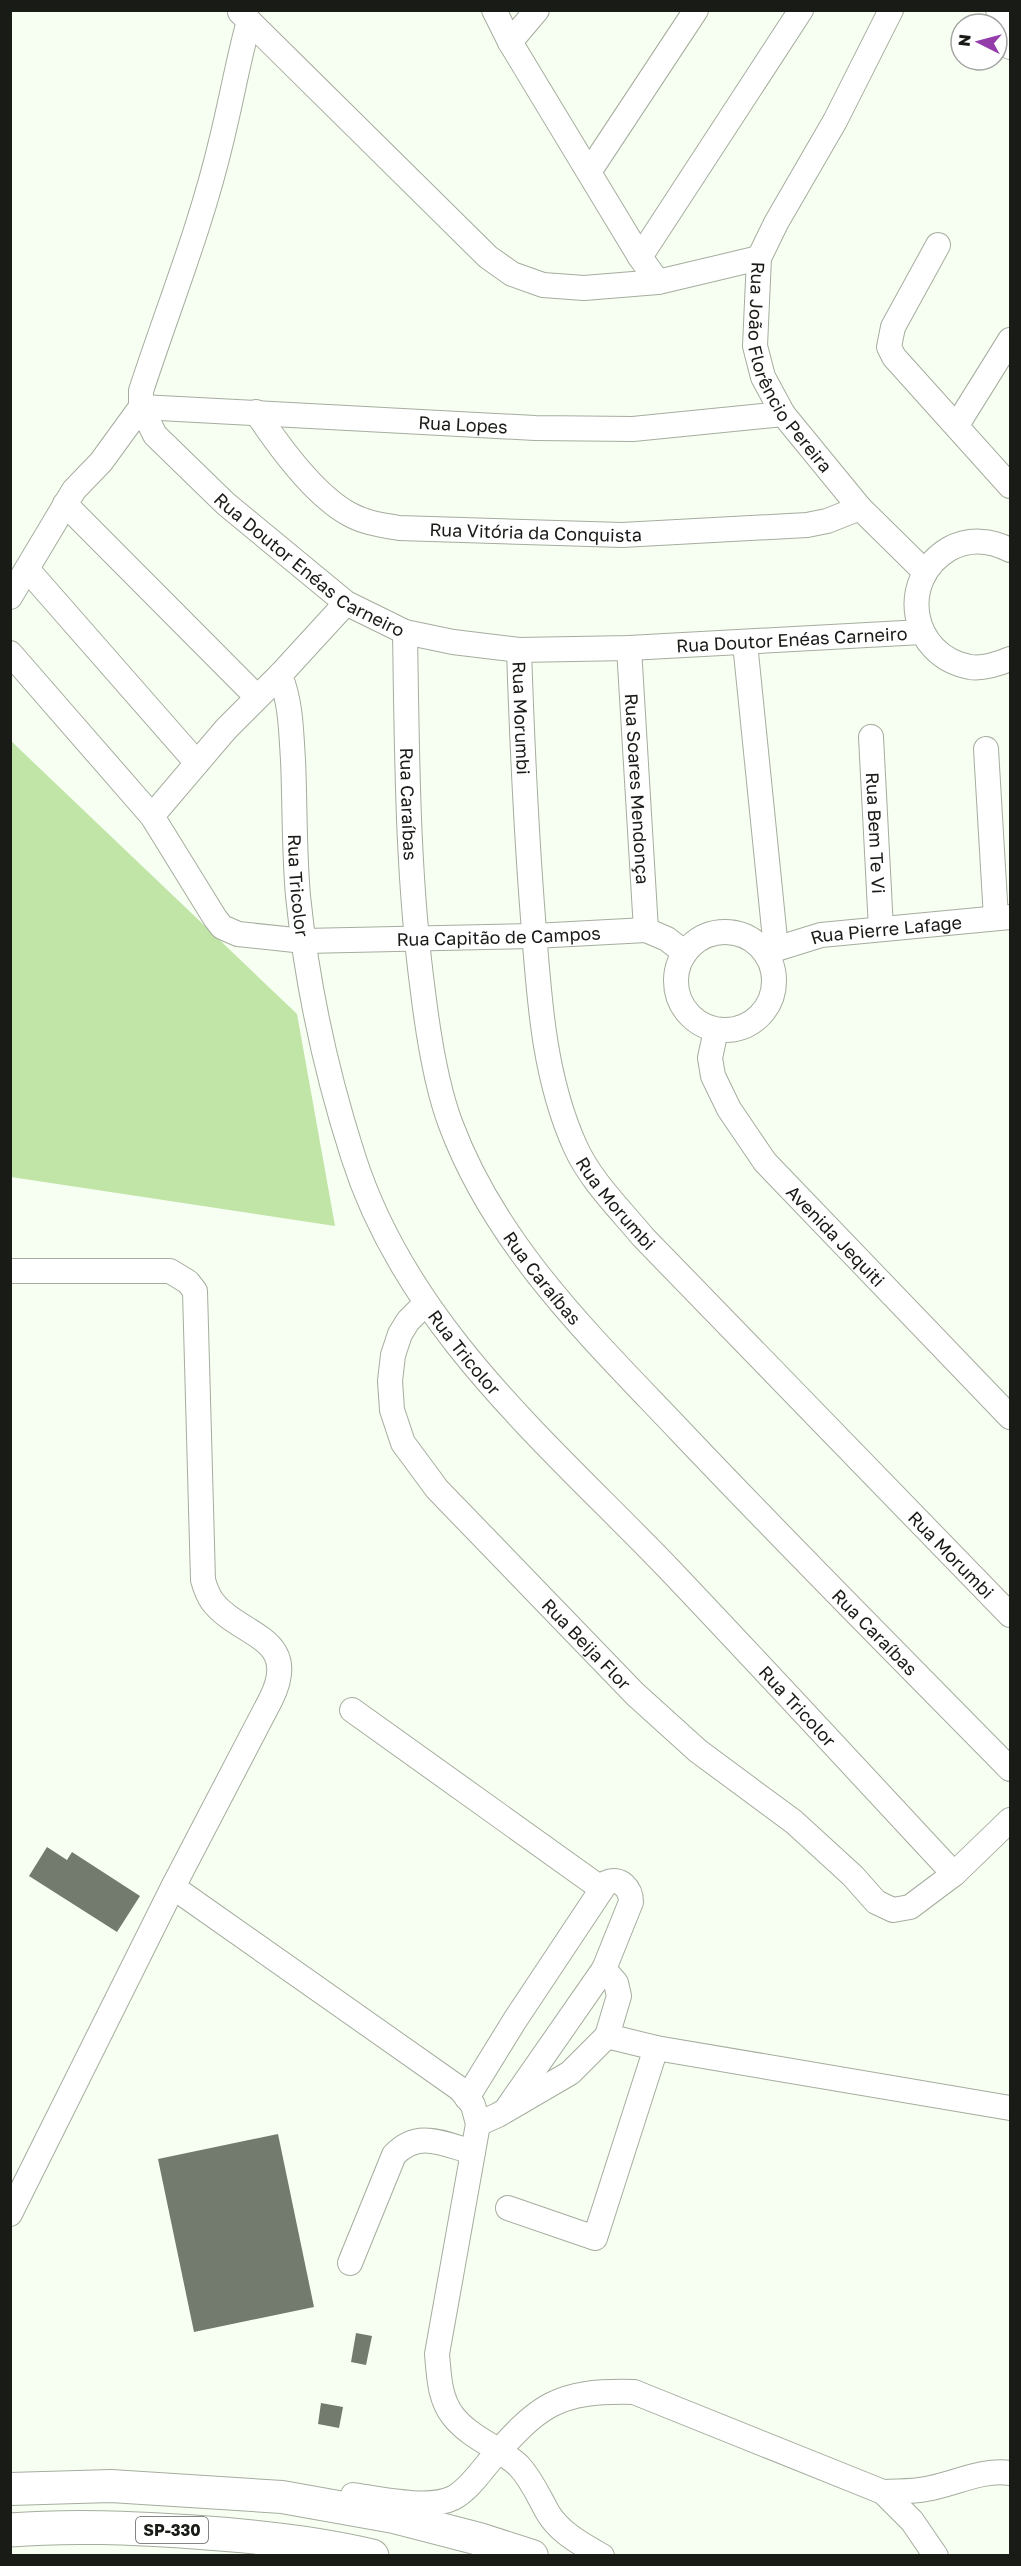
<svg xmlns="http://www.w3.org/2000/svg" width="1021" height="2566" viewBox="0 0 1021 2566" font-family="'Golos Text',sans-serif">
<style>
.green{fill:#c0e5a6}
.building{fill:#737b6e}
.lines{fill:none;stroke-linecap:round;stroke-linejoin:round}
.minor-casing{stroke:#a5ad9f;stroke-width:26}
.major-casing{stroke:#a5ad9f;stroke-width:34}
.highway-casing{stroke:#a5ad9f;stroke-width:35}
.minor{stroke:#fff;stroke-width:24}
.major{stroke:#fff;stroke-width:32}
.highway{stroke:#fff;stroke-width:33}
.labels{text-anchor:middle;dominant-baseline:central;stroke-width:5;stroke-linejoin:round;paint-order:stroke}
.shield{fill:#fff;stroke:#5d5f5c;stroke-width:1.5}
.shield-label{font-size:16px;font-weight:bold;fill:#181b16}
.street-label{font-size:18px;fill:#181b16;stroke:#fff}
</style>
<rect width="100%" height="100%" fill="#f7fef2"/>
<path class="green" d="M10,740L297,1014L335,1226L11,1177Z"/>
<path class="building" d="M47,1847L67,1860L72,1852L140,1896L117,1932L29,1876Z
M278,2134L314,2307L194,2332L158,2159Z
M356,2333L372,2336L366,2365L351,2362Z
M321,2403L343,2407L339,2428L318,2424Z"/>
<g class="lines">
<defs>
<g id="minor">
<path d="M494,10L510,42L640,257L658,282"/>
<path id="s1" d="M891,10L835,121L776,223L759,258L755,346L763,377L783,414L860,508L925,572"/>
<path d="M998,10L1010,47"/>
<path d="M240,12L488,257L512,274L543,285L584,288L658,282L759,258"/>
<path id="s2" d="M249,21C238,61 231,102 221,142C201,227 168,308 141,391V407L155,435L226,504L346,603L405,632L453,642L519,650L629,648L922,632"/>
<path d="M510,42L537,10"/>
<path d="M589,172L696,10"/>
<path d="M938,245L893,327L889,347L894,357L1010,486"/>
<path d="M640,257L801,10"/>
<path id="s3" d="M256,412C278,445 314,495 349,514C365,523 382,525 399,528L622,535L807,525L827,521L860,508"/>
<path d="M957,425L1010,340"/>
<path d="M65,504L257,697"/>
<path d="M1010,550C991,540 969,538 949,549C897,580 910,656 970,667C984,669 998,664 1010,659"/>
<path d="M27,569L197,763"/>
<path id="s4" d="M10,597L74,490L101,462L141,407L535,428L633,429L783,414"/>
<path id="s5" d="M405,632C407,752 407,873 423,992C428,1033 436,1086 451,1125C497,1248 594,1340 682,1433C790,1547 900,1657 1010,1769"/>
<path d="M745,643L776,949"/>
<path id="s6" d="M629,648L646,930"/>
<path id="s7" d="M519,650C522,740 526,829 533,918C539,995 543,1075 575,1146C590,1180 619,1208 643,1237L1010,1615"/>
<path id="s8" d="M10,653L152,816L215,918L222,927L238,934L304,941L534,936L646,930L667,939L685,953"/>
<path id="s9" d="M280,675C291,703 291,730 293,760C295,805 294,851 298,896C307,984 326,1072 353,1156C407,1327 550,1445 669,1569C765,1670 859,1772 954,1874"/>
<path id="s10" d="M871,737L881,929"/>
<path d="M986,749L996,918"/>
<path d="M152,816L226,729L280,675L346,603"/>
<circle cx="725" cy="981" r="49"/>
<path id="s11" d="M767,956L776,949L821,935L1010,917"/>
<path id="s12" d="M716,1030L710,1058L713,1076L729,1109L765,1162L1010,1417"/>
<path d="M10,1271H170L188,1282L195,1291L203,1580C205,1587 208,1595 212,1601C239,1637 302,1636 271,1699L173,1887L10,2214"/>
<path id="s13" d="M425,1304L408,1321L400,1334L393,1355L390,1381L392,1410L403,1443L437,1489L635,1694L698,1751L794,1822L853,1876L876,1902L893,1910L910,1907L954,1874L1010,1820"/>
<path d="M352,1710L602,1889"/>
<path d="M173,1887L460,2089L473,2105L478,2124L437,2354C439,2375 439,2398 453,2416C470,2438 499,2447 519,2466C532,2480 539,2497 548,2513C560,2533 583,2545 602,2556"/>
<path d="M607,2036L656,2048L1010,2108"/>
<path d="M467,2098L515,2020L606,1883C620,1876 631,1889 631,1902L604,1969L616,1983L619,1996L607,2036L570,2073L498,2115L478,2124"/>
<path d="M508,2107L604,1969"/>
<path d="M508,2208L595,2238L656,2048"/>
<path d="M350,2263L394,2155C418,2129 443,2144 473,2152"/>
<path d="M353,2495C380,2499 429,2510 453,2498C467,2491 479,2474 489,2462C539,2405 556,2390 634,2392L883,2492"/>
<path d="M936,2556L912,2521L883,2492C897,2491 912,2492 926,2489C955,2484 981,2469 1010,2473"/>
</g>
<path id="major" d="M10,2489L111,2486L282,2497L394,2517L479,2539L532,2556"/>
<path id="highway" d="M10,2530C72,2525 133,2528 194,2532C254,2536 313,2542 372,2556"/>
</defs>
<use href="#minor" class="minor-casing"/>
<use href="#major" class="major-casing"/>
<use href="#highway" class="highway-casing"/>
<use href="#minor" class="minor"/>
<use href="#major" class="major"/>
<use href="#highway" class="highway"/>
</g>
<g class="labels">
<rect class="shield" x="136" y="2517" width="72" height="26" rx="4.5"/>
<g class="shield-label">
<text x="172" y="2530">SP-330</text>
</g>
<g class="street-label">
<text stroke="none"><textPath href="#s1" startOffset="400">Rua João Florêncio Pereira</textPath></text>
<text stroke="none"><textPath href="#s4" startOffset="554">Rua Lopes</textPath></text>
<text stroke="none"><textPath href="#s3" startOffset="328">Rua Vitória da Conquista</textPath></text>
<text stroke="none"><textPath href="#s2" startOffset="636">Rua Doutor Enéas Carneiro</textPath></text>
<text stroke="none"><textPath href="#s2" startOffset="1142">Rua Doutor Enéas Carneiro</textPath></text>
<text stroke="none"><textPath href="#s7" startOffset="68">Rua Morumbi</textPath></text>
<text stroke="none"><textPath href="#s6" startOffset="141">Rua Soares Mendonça</textPath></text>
<text stroke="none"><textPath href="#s5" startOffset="172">Rua Caraíbas</textPath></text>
<text stroke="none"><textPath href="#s10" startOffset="96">Rua Bem Te Vi</textPath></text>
<text stroke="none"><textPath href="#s9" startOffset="212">Rua Tricolor</textPath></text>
<text stroke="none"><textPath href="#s11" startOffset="124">Rua Pierre Lafage</textPath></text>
<text stroke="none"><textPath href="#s8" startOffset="626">Rua Capitão de Campos</textPath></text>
<text stroke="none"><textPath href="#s7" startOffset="572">Rua Morumbi</textPath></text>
<text stroke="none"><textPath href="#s12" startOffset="250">Avenida Jequiti</textPath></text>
<text stroke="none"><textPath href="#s5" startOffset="676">Rua Caraíbas</textPath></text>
<text stroke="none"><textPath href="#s9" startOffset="716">Rua Tricolor</textPath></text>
<text stroke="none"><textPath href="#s7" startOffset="1058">Rua Morumbi</textPath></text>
<text stroke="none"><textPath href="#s5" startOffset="1162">Rua Caraíbas</textPath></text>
<text stroke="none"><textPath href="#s13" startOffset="424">Rua Beija Flor</textPath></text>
<text stroke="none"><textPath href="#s9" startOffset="1202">Rua Tricolor</textPath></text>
</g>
</g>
<rect width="1021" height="2566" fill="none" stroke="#181b16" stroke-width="24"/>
<g transform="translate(979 42) rotate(276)"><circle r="28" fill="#ffffff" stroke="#a3a4a2" stroke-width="1.5"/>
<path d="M0-4.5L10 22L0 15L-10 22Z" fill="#943daa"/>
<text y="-9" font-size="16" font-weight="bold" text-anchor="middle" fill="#181b16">N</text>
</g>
</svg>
